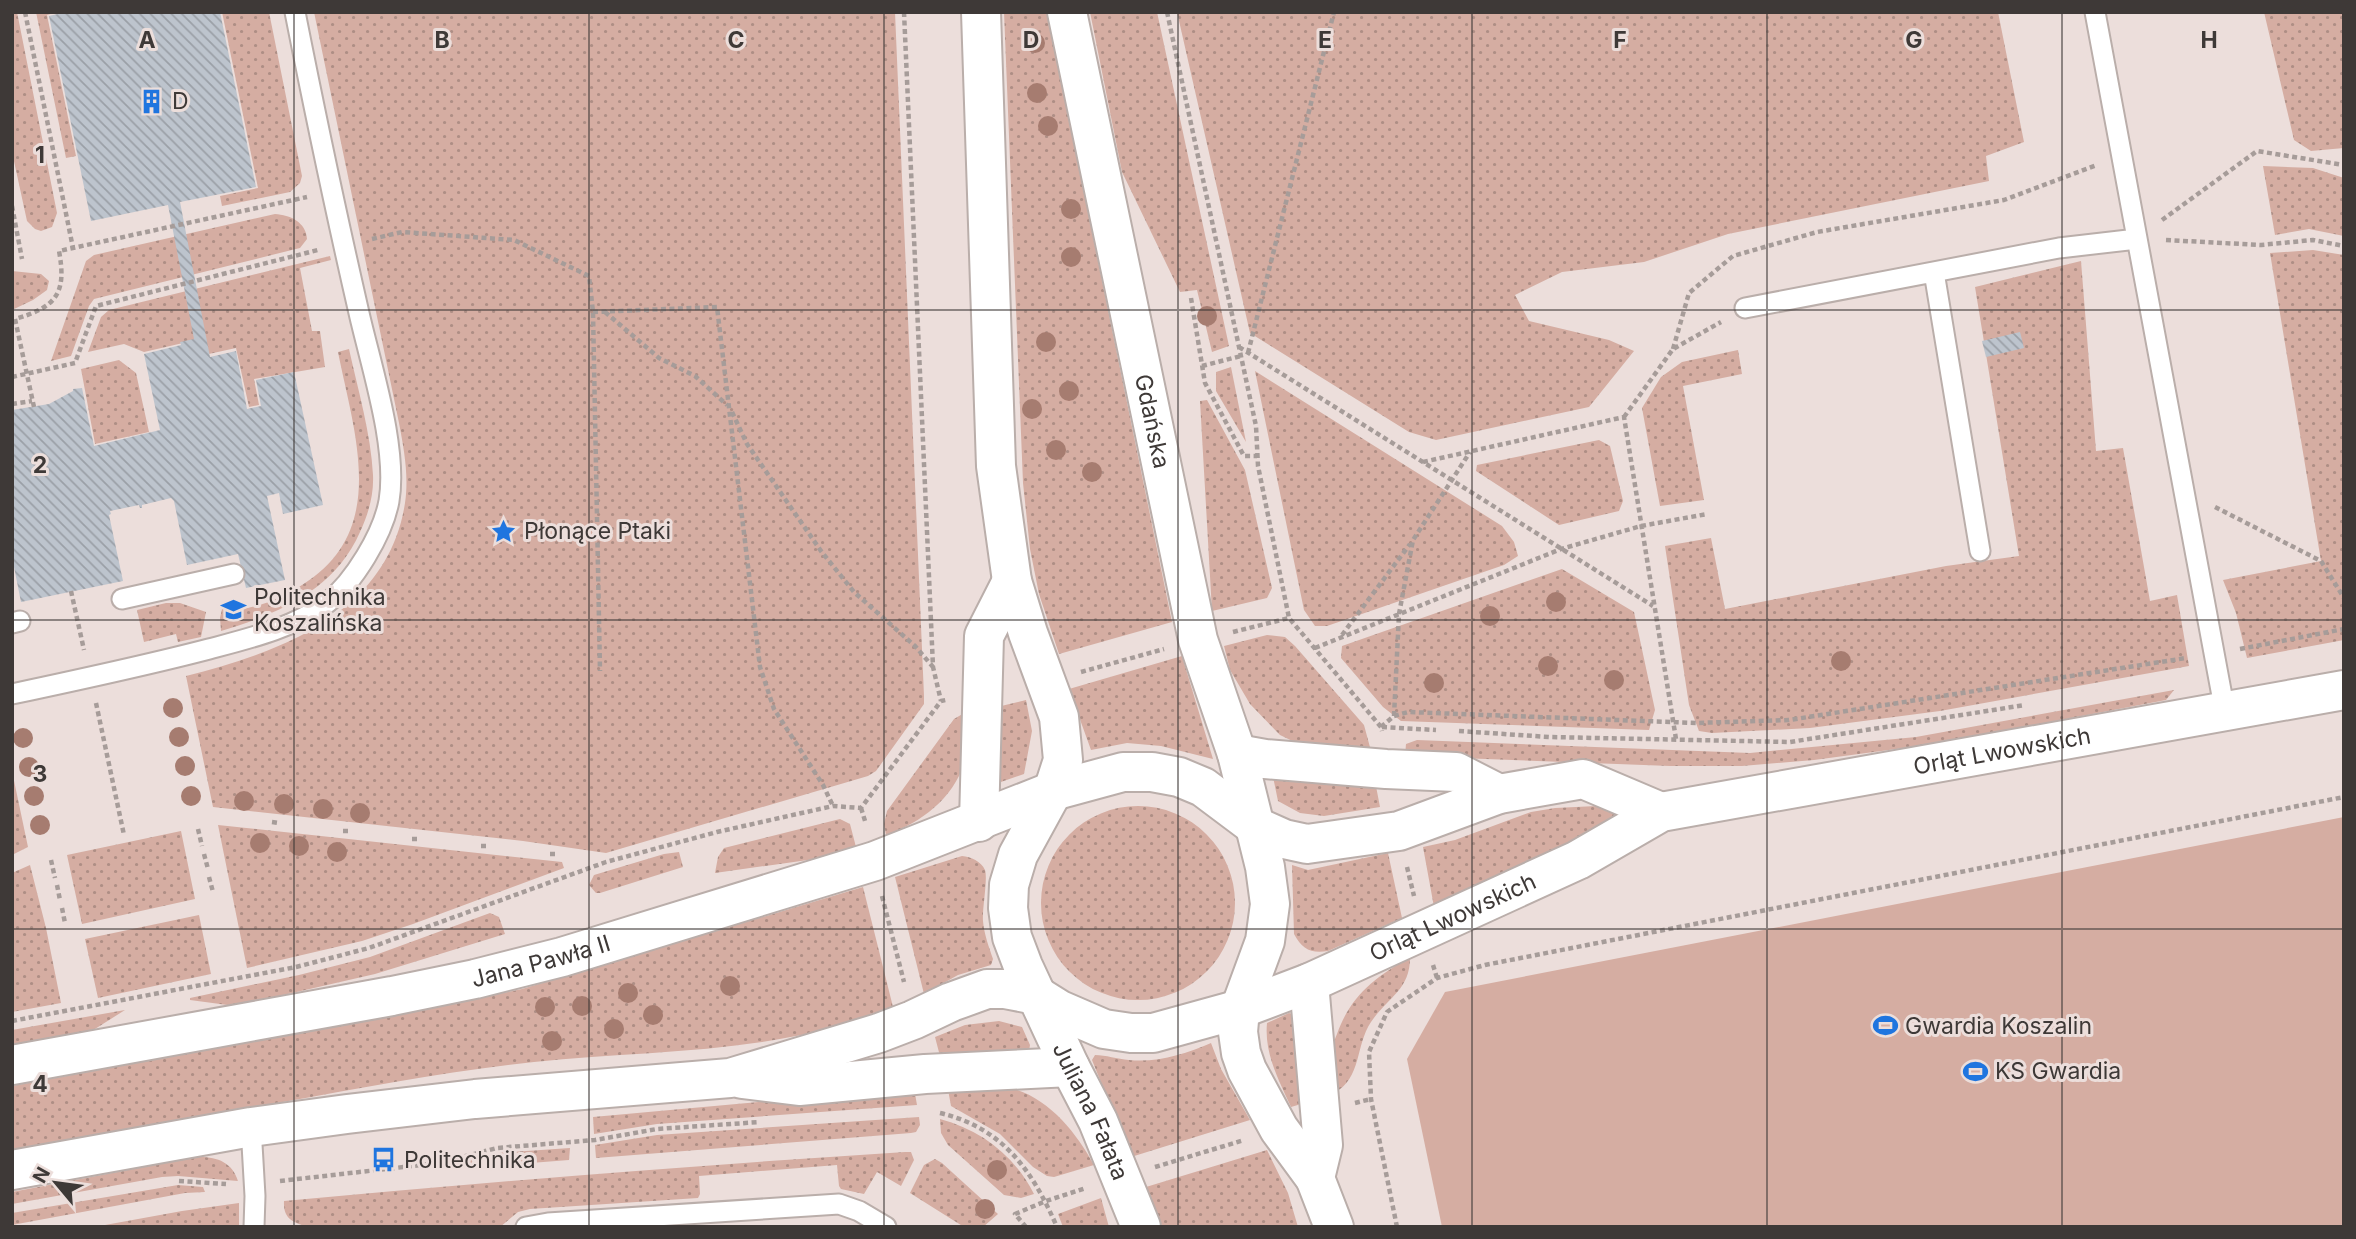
<svg xmlns="http://www.w3.org/2000/svg" width="2356" height="1239" viewBox="0 0 2356 1239" font-family="Inter,sans-serif">
<style>
.grass{fill:url(#grass-dots)}
.garden{fill:#d5ada2}
.building{fill:url(#building-back-hatch)}
.lines{fill:none;stroke-linecap:round;stroke-linejoin:round}
.lane-casing{stroke:#baaeaa;stroke-width:23}
.secondary-casing{stroke:#baaeaa;stroke-width:42}
.path{stroke:#a69c99;stroke-width:4.5;stroke-dasharray:5 3.5;stroke-linecap:butt}
.lane{stroke:#fff;stroke-width:19}
.secondary{stroke:#fff;stroke-width:38}
.tree{fill:#a67c70}
.grid{fill:none;stroke:#3e3937;stroke-width:2;stroke-opacity:0.55}
.labels{text-anchor:middle;dominant-baseline:central;stroke-width:6;stroke-linejoin:round;paint-order:stroke}
.poi-label{font-size:23px;fill:#3e3937;stroke:#ecdedb;text-anchor:start}
.street-label{font-size:23px;fill:#3e3937;stroke:#ecdedb}
.grid-label{font-size:23px;text-anchor:middle;font-weight:bold;fill:#3e3937;stroke:#ecdedb;stroke-width:6;stroke-linejoin:round;paint-order:stroke}
</style>
<defs>
<pattern id="grass-dots" width="8" height="8" patternUnits="userSpaceOnUse" patternTransform="scale(1.75)"><rect width="8" height="8" fill="#d5ada2"/><path d="M2 2h.1M6 6h.1" fill="none" stroke="#ae8e85" stroke-width="1.8" stroke-linecap="round"/></pattern>
<pattern id="building-back-hatch" width="6" height="6" patternUnits="userSpaceOnUse" patternTransform="scale(1.75)"><rect width="6" height="6" fill="#bdc4cd"/><path d="M-1 5l2 2M0 0l6 6M5-1l2 2" fill="none" stroke="#9ba0a7"/></pattern>
</defs>
<rect width="100%" height="100%" fill="#ecdedb"/>
<path class="grass" d="M12,12H17L57,213L52,227L41,231L35,229L27,221L12,152Z
M36,12H57L47,15L76,156L66,158Z
M222,12H269L302,176L300,183L290,192L222,206L220,196L258,188Z
M314,12H895L924,696V704L876,771L868,776L606,853L523,841L213,807L186,676C281,652 388,613 405,503C409,476 404,449 399,423Z
M1004,12H1047L1172,622L1059,654L1039,594L1030,549L1023,483Z
M1090,12H1157L1229,346L1212,352L1197,290L1180,292L1122,172Z
M1177,12H1998L2024,142L1986,156L1989,181L1728,234L1644,262L1562,272L1515,295L1529,321L1609,340L1634,351L1589,407L1436,440L1409,432L1250,333Z
M2264,12H2344V148L2311,151L2294,140Z
M2263,166L2313,168L2344,178V236L2309,229L2275,235Z
M275,214C290,215 306,222 307,239L300,248L94,299L89,306L71,356L51,361L86,261L94,255Z
M2313,250L2344,255V640L2247,658L2236,613L2223,580L2321,561L2270,253Z
M330,256L331,260L300,268L312,331H320L325,367L254,379L259,405L249,407L236,348L186,359L183,343L144,352L124,344L88,352L101,317L109,310Z
M2081,261L2096,451L2123,448L2150,601L2177,595L2189,666L1940,711L1810,728L1712,733L1699,731L1689,705L1665,546L1711,538L1725,609L1946,566L2019,556L1975,287Z
M12,271L41,274L49,281L47,290L33,300L12,310Z
M349,349C358,390 371,434 373,475C374,495 368,515 360,532C334,591 279,613 221,631L220,618L222,609C251,611 278,601 302,585C390,531 354,433 338,352Z
M1738,350L1742,374L1683,386L1704,500L1660,506L1642,408L1661,377L1682,362Z
M119,360L136,373L149,432L95,444L81,369Z
M1231,367L1246,442L1216,391V372Z
M1255,371L1502,526L1514,542L1518,556L1504,565L1327,626H1315L1304,610Z
M1207,400L1245,470L1272,588L1267,598L1212,611L1200,401Z
M1599,440L1610,446L1623,501L1619,511L1559,525L1476,471L1477,465Z
M1562,569L1634,612L1655,710L1649,730L1401,721L1383,707L1341,658L1342,646Z
M166,603H180L206,612L201,637L178,642L176,634L144,642L137,610Z
M1267,635L1285,637L1295,646L1364,725L1371,751L1311,750L1280,735L1250,704L1230,670L1224,646Z
M1182,656L1213,759L1161,746L1127,743L1091,750L1069,689Z
M2174,690L2166,700L1941,743L1814,760L1742,766H1670L1405,756L1406,744L1417,740L1750,753L1916,737Z
M1026,700L1032,731L1024,774L998,783L997,707Z
M971,709C969,725 970,743 966,758C955,797 923,822 886,835L884,824L887,811L954,719Z
M12,771L28,847L12,855Z
M1272,772L1375,781L1380,807L1324,816L1300,813L1278,801Z
M1617,805L1619,819L1434,907L1423,847L1455,840L1531,812L1555,808Z
M1041 903a97 97 0 1 1 194 0a97 97 0 1 1-194 0Z
M840,819L850,824L856,847L829,857L715,873L718,857L724,848Z
M218,825L562,862L564,868L413,924L362,941L247,968Z
M181,831L195,899L82,924L67,855Z
M679,852L683,867L600,893H596L589,885L594,875L664,854Z
M1388,853L1402,918L1328,951C1311,954 1302,949 1294,934L1292,865L1308,870Z
M962,856C971,857 981,861 985,870C988,879 982,909 983,921C984,934 989,947 993,959L991,965L958,975L924,994L895,877Z
M30,865L46,928L61,1003L12,1012V873Z
M863,887L893,1007C779,1055 655,1049 534,1062C450,1071 366,1087 283,1102C193,1118 103,1135 12,1151V1086L381,1018L522,989Z
M490,913L499,917L505,934L375,974L235,1006L190,1000V998L299,975L370,957Z
M199,915L211,974L98,998L85,939Z
M1410,958C1410,990 1387,998 1371,1022C1355,1046 1362,1078 1334,1093C1333,1080 1331,1067 1331,1055C1331,1048 1334,1041 1337,1034C1350,997 1375,976 1410,958Z
M125,1010L87,1034L12,1048V1030Z
M1289,1013L1295,1015L1308,1102L1291,1107C1279,1080 1264,1054 1267,1023Z
M999,1021L1022,1027L1030,1045L1029,1051L941,1060L935,1037L965,1025Z
M1211,1043L1221,1069L1250,1120L1131,1157L1092,1060L1095,1055C1106,1055 1117,1059 1129,1060C1157,1063 1186,1054 1211,1043Z
M947,1084C965,1085 984,1084 1002,1086C1045,1093 1075,1130 1094,1165L1054,1177L1047,1176L1033,1167L1000,1134L951,1106Z
M914,1088L917,1105L657,1124L594,1134L593,1117Z
M919,1117L920,1125L916,1132L911,1133L596,1158L595,1145L657,1135Z
M940,1119C981,1130 1014,1155 1034,1194L1021,1198L1004,1195L948,1145L941,1133Z
M570,1148L569,1160L451,1169V1166L496,1153Z
M1267,1150L1288,1193L1298,1227H1162L1146,1187Z
M905,1152H911L914,1160L901,1186L877,1172L864,1194L841,1189L839,1186L837,1165L699,1176L700,1194L698,1198L530,1209L518,1212L500,1227H308C293,1222 283,1219 284,1201C490,1182 698,1165 905,1152Z
M196,1157C215,1156 232,1161 238,1181L178,1176L162,1177L12,1204V1192Z
M935,1159L942,1163L998,1214L983,1227H964L910,1193L924,1165Z
M178,1185L203,1187L205,1192L185,1193L12,1225V1213Z
M1101,1198L1109,1227H1063L1058,1214Z
M239,1203V1227H94L182,1211Z"/>
<path class="garden" d="M2344,817V1227H1442L1407,1059L1445,992Z"/>
<path class="building" d="M66,12H220L256,187L180,202L210,357L236,351L247,409L261,406L256,380L294,372L323,505L283,514L279,493L267,496L285,580L246,588L238,554L187,565L174,501L171,498L142,505V508H140L139,505L110,511L111,514L109,515L123,581L21,602L12,557V410L49,404L73,391V389L82,388L94,446L160,430L144,354L181,345L180,342L194,339L168,205L91,221L49,16Z
M2020,332L2024,348L1986,357L1982,341Z"/>
<g class="lines">
<defs>
<path id="lane" d="M2095,12L2225,712
M1934,272L1980,551
M1745,308L2059,248L2137,239
M122,599L234,574
M12,623L20,621
M12,694C78,680 144,666 209,649C247,639 294,628 327,603C354,582 383,534 389,501C398,448 371,366 359,313C336,213 315,113 295,12
M251,1127L255,1196L254,1227
M526,1227L548,1223L839,1204L859,1211L886,1227"/>
<g id="secondary">
<path id="s1" d="M981,12L996,466L1012,581L1028,633L1059,717L1063,760L1053,791L1018,855L1009,885L1008,908L1012,937L1023,966L1070,1067L1098,1121L1141,1227"/>
<path id="s2" d="M1067,12L1198,640L1237,754L1265,867L1270,904L1265,941L1240,1009L1238,1032L1241,1053L1247,1070L1279,1129L1315,1178L1334,1227"/>
<path d="M1237,754L1265,759L1386,769L1456,772L1499,794"/>
<path d="M979,822L984,636L1012,581"/>
<path d="M1309,983L1323,1145L1315,1178"/>
<path id="s3" d="M12,1065L392,996L475,979L562,957L875,861L1053,791L1123,772H1152L1179,777L1203,787L1255,826L1284,839L1307,844L1399,831L1499,794L1583,779L1661,812"/>
<path d="M742,1079L799,1086L925,1074L1070,1067"/>
<path id="s4" d="M12,1170L251,1127L347,1114L475,1099L730,1078L879,1033L913,1020L951,1002L987,989H1005L1036,995L1060,1010L1104,1029L1131,1033H1153L1240,1009L1309,983L1578,860L1661,812L2344,690"/>
</g>
</defs>
<use href="#lane" class="lane-casing"/>
<use href="#secondary" class="secondary-casing"/>
<path class="path" d="M25,12L73,248
M904,12L933,667L941,701
M1167,12L1256,426L1258,466L1289,618
M12,206L22,259
M2162,220L2257,151L2344,165
M372,239L402,232L514,240L589,276L593,312L600,671
M2166,240L2261,245L2313,240L2344,246
M1191,298L1205,383L1244,456H1257
M593,312L717,307L760,667L774,709L823,785L833,806
M605,312L659,358L695,376L727,405
M1239,347L1653,606
M1673,349L1689,293L1733,256L1817,232L2004,200L2097,165
M1248,353L1334,12
M1202,366L1241,356
M12,377L75,363L96,306L318,250
M12,404L32,401
M34,407L15,319C56,307 67,294 59,251L307,197
M732,412L747,444L821,551L854,592L915,646L933,667
M1624,417L1673,349L1721,322
M1423,462L1624,417L1676,739
M2215,507L2321,561L2344,598
M71,591L84,650
M1233,632L1289,618L1381,727L1382,731
M1342,635L1410,544
M1315,648L1561,549L1641,526L1707,514
M2240,649L2344,629
M1081,672L1164,649
M96,703L124,835
M1394,716L1399,614L1413,540L1470,452
M1381,727L1394,716L1408,712L1696,723L1789,720L2186,658
M1382,727L1436,730
M1459,731L1549,737L1790,742L2025,705
M861,808L866,824
M272,822L279,823
M198,829L202,846
M343,831H349
M412,839H419
M481,846H488
M204,854L208,869
M550,854H556
M51,860L55,878
M1407,867L1414,896
M209,877L213,892
M57,885L60,900
M882,896L904,982
M62,908L65,923
M1433,965L1437,978
M12,1021L296,967L369,948L606,862L717,832L833,806L861,808L941,701L946,700
M1355,1103L1371,1099
M940,1113C1003,1128 1032,1170 1057,1227
M1155,1167L1244,1140
M179,1181L226,1184
M280,1181L439,1163L497,1148L595,1140L657,1129L760,1122
M1026,1227L1015,1214L1046,1201L1086,1188
M1397,1227L1371,1099L1369,1052L1387,1012L1437,978L1485,965L2344,797"/>
<use href="#lane" class="lane"/>
<use href="#secondary" class="secondary"/>
</g>
<g class="tree">
<circle cx="1035" cy="43" r="10"/>
<circle cx="1037" cy="93" r="10"/>
<circle cx="1048" cy="126" r="10"/>
<circle cx="1071" cy="209" r="10"/>
<circle cx="1071" cy="257" r="10"/>
<circle cx="1207" cy="316" r="10"/>
<circle cx="1046" cy="342" r="10"/>
<circle cx="1069" cy="391" r="10"/>
<circle cx="1032" cy="409" r="10"/>
<circle cx="1056" cy="450" r="10"/>
<circle cx="1092" cy="472" r="10"/>
<circle cx="1556" cy="602" r="10"/>
<circle cx="1490" cy="616" r="10"/>
<circle cx="1841" cy="661" r="10"/>
<circle cx="1548" cy="666" r="10"/>
<circle cx="1614" cy="680" r="10"/>
<circle cx="1434" cy="683" r="10"/>
<circle cx="173" cy="708" r="10"/>
<circle cx="179" cy="737" r="10"/>
<circle cx="23" cy="738" r="10"/>
<circle cx="185" cy="766" r="10"/>
<circle cx="29" cy="767" r="10"/>
<circle cx="34" cy="796" r="10"/>
<circle cx="191" cy="796" r="10"/>
<circle cx="244" cy="801" r="10"/>
<circle cx="284" cy="804" r="10"/>
<circle cx="323" cy="809" r="10"/>
<circle cx="360" cy="813" r="10"/>
<circle cx="40" cy="825" r="10"/>
<circle cx="260" cy="843" r="10"/>
<circle cx="299" cy="846" r="10"/>
<circle cx="337" cy="852" r="10"/>
<circle cx="730" cy="986" r="10"/>
<circle cx="628" cy="993" r="10"/>
<circle cx="582" cy="1006" r="10"/>
<circle cx="545" cy="1007" r="10"/>
<circle cx="653" cy="1015" r="10"/>
<circle cx="614" cy="1029" r="10"/>
<circle cx="552" cy="1041" r="10"/>
<circle cx="997" cy="1170" r="10"/>
<circle cx="985" cy="1209" r="10"/>
</g>
<path class="grid" d="M294,12V1227M589,12V1227M884,12V1227M1178,12V1227M1472,12V1227M1767,12V1227M2062,12V1227M12,310H2344M12,620H2344M12,929H2344"/>
<defs>
<symbol id="building-bare" viewBox="-9 -9 18 18"><path d="M-4-6H4V6H1V3H-1V6H-4ZM-2.5-4.3h1.7v1.8h-1.7ZM.8-4.3h1.7v1.8H.8ZM-2.5-1h1.7V.8h-1.7ZM.8-1h1.7V.8H.8Z" fill="#1f75df" stroke="#ecdedb" stroke-width="2.5" paint-order="stroke"/></symbol>
<symbol id="sight-bare" viewBox="-9 -9 18 18"><path d="M0-6L1.8-2.2L6-1.7L2.9 1.2L3.7 5.4L0 3.3L-3.7 5.4L-2.9 1.2L-6-1.7L-1.8-2.2Z" fill="#1f75df" stroke="#ecdedb" stroke-width="2.5" paint-order="stroke"/></symbol>
<symbol id="university-bare" viewBox="-9 -9 18 18"><path d="M0-5L7-2L0 1L-7-2ZM-4 1L0 2.5L4 1V4Q0 6-4 4Z" fill="#1f75df" stroke="#ecdedb" stroke-width="2.5" paint-order="stroke"/></symbol>
<symbol id="stadium-bare" viewBox="-9 -9 18 18"><path d="M0-5a6.5 5 0 1 0 0 10a6.5 5 0 1 0 0-10ZM-3.5-1.8h7v3.6h-7Z" fill="#1f75df" stroke="#ecdedb" stroke-width="2.5" paint-order="stroke"/></symbol>
<symbol id="bus-bare" viewBox="-9 -9 18 18"><path d="M-5-6H5V4H4V6H2V4H-2V6H-4V4H-5ZM-3.5-4V0h7V-4ZM-3.5 1.2v1.5H-2V1.2ZM2 1.2v1.5H3.5V1.2Z" fill="#1f75df" stroke="#ecdedb" stroke-width="2.5" paint-order="stroke"/></symbol>
</defs>
<g fill-rule="evenodd">
<use href="#building-bare" x="134" y="84" width="35" height="35"/>
<use href="#sight-bare" x="486" y="514" width="35" height="35"/>
<use href="#university-bare" x="216" y="592" width="35" height="35"/>
<use href="#stadium-bare" x="1868" y="1008" width="35" height="35"/>
<use href="#stadium-bare" x="1958" y="1054" width="35" height="35"/>
<use href="#bus-bare" x="366" y="1142" width="35" height="35"/>
</g>
<g class="labels">
<g class="poi-label">
<text x="172" y="101">D</text>
<text x="524" y="531">Płonące Ptaki</text>
<text x="254" y="597">Politechnika<tspan x="254" dy="26">Koszalińska</tspan></text>
<text x="1905" y="1026">Gwardia Koszalin</text>
<text x="1995" y="1071">KS Gwardia</text>
<text x="404" y="1160">Politechnika</text>
</g>
<g class="street-label">
<text stroke="none"><textPath href="#s2" startOffset="418">Gdańska</textPath></text>
<text stroke="none"><textPath href="#s4" startOffset="2074">Orląt Lwowskich</textPath></text>
<text stroke="none"><textPath href="#s4" startOffset="1494">Orląt Lwowskich</textPath></text>
<text stroke="none"><textPath href="#s3" startOffset="539">Jana Pawła II</textPath></text>
<text stroke="none"><textPath href="#s1" startOffset="1138">Juliana Fałata</textPath></text>
</g>
</g>
<g class="grid-label">
<text x="147" y="48">A</text>
<text x="442" y="48">B</text>
<text x="736" y="48">C</text>
<text x="1031" y="48">D</text>
<text x="1325" y="48">E</text>
<text x="1620" y="48">F</text>
<text x="1914" y="48">G</text>
<text x="2209" y="48">H</text>
<text x="40" y="163">1</text>
<text x="40" y="473">2</text>
<text x="40" y="782">3</text>
<text x="40" y="1092">4</text>
</g>
<rect width="2356" height="1239" fill="none" stroke="#3e3937" stroke-width="28"/>
<g transform="translate(56 1183) rotate(299)" stroke="#ecdedb" stroke-width="5" paint-order="stroke">
<path d="M0-5L12 26L0 18L-12 26Z" fill="#3e3937"/>
<text y="-10" font-size="19" font-weight="bold" text-anchor="middle" fill="#3e3937">N</text>
</g>
</svg>
